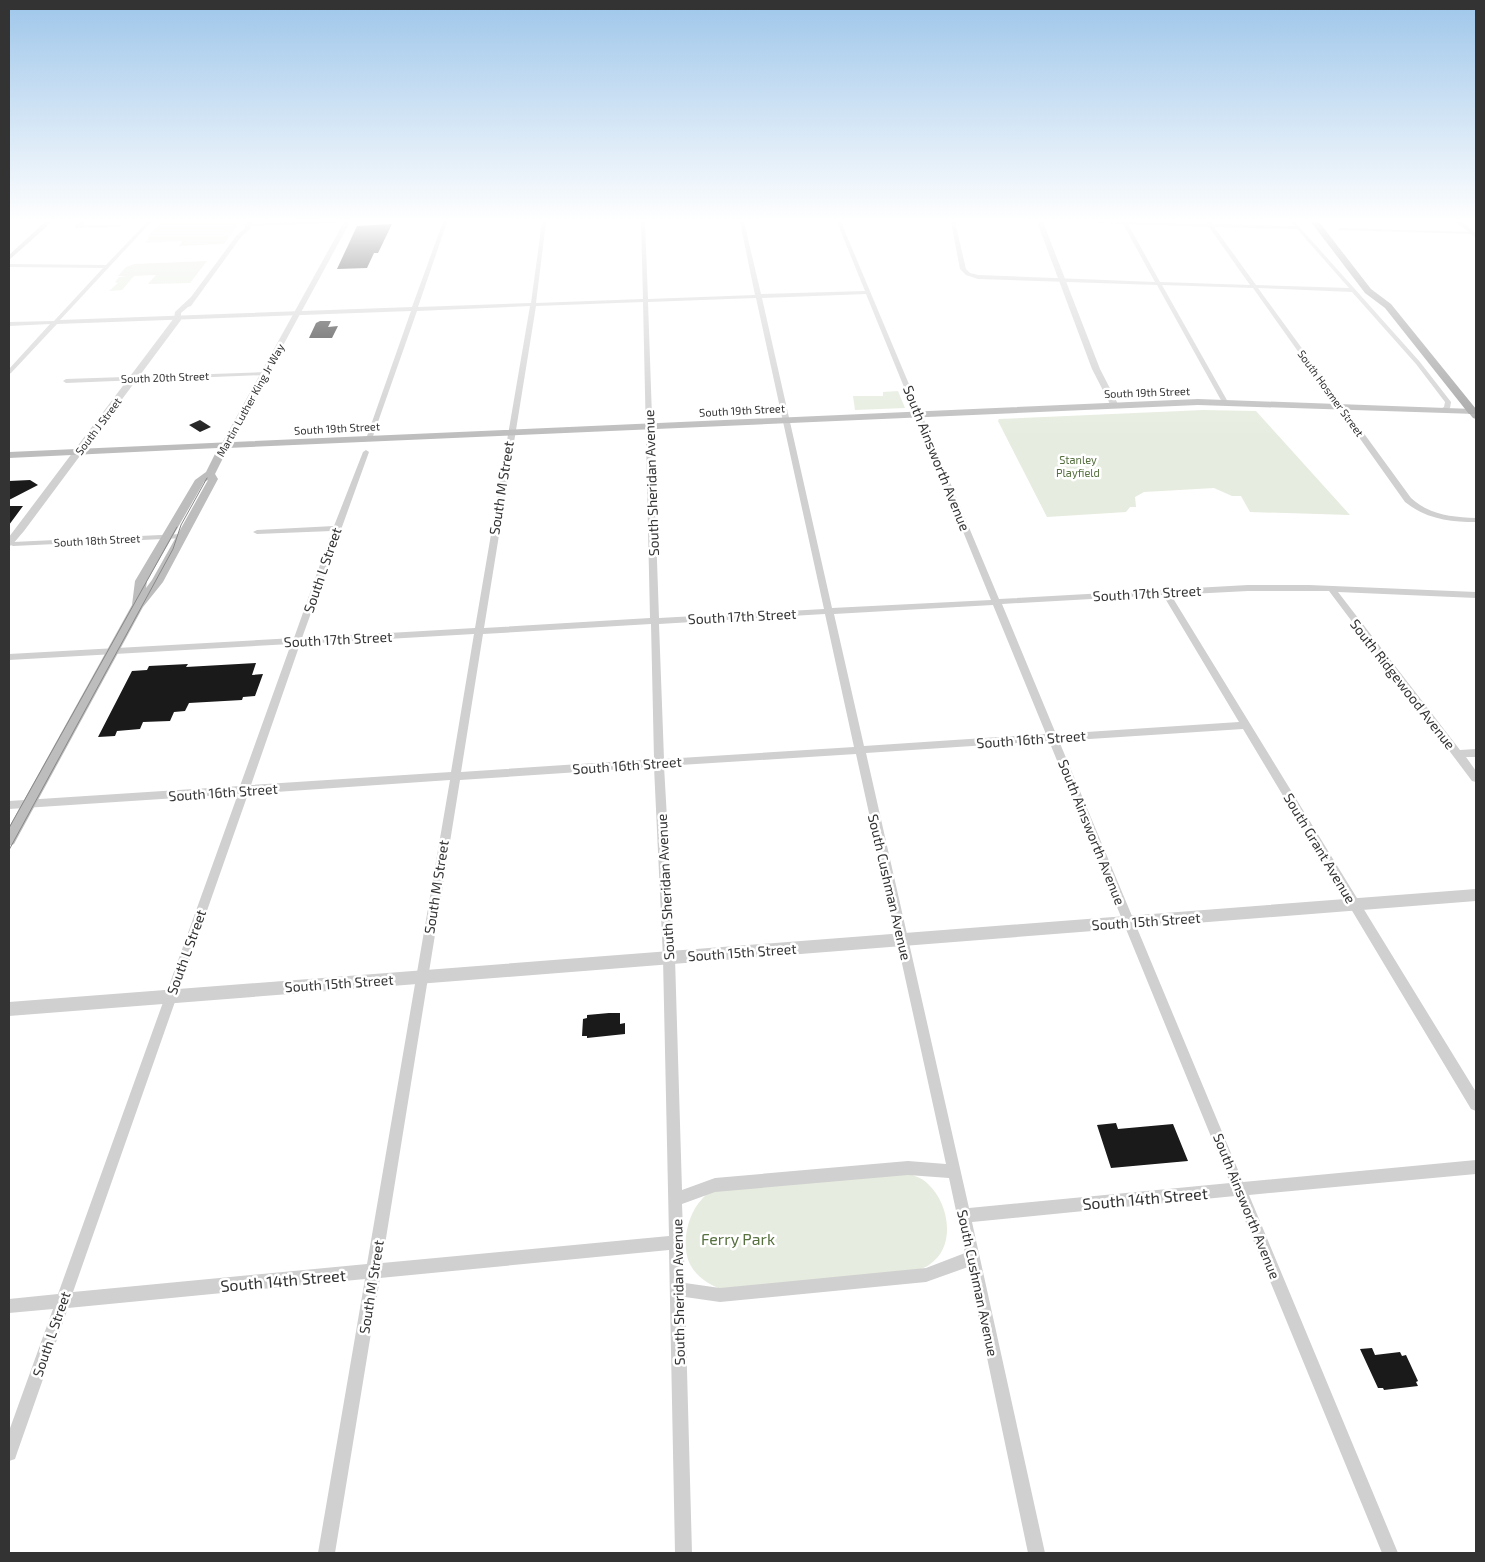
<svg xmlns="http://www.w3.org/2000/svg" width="1485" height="1562" viewBox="0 0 1485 1562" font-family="'Exo 2',sans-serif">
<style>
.green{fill:#e6ecdf}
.building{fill:#1a1a1a}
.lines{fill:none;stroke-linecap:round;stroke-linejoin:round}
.minor{fill:#d0d0d0;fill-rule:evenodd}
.tertiary{fill:#d0d0d0;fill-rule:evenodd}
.secondary{fill:#bdbdbd;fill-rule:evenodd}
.primary{fill:#ababab;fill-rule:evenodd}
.trunk{fill:#a2a2a2;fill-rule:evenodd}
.tram{stroke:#888;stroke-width:1}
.labels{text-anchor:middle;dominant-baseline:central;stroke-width:5;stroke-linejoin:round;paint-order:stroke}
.far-street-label{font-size:11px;fill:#333;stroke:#fff}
.far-park-label{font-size:11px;fill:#56703f;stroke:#fff}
.street-label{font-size:14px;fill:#333;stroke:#fff}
.near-street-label{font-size:16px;fill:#333;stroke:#fff}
.near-park-label{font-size:16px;fill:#56703f;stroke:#fff}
</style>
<rect width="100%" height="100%" fill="#fff"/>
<path class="green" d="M161,222H240L224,244L179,246L182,241L145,243L149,238L148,236Z
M207,261L190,283L148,284L156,275L130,276H134L122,290L109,291L118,283L115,282L119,277L128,276H118L126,267L134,264Z
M898,391L905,408L855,410L853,396H883V392Z
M1203,410L1256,411L1350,515L1250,512L1241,496H1232L1214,488L1144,492L1135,497L1136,507H1130L1126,512L1047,517L998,421L999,419Z
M904,1173C913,1175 921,1177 928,1184C949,1203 957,1247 929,1265C925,1268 919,1269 915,1271L721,1289C708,1284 695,1276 689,1262C681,1242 688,1214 702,1199C706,1194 713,1191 719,1189Z"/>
<path class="building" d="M392,224L380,249L378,253H374L367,268L337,269L357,226Z
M320,321H331L328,327L338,326L332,338H309L316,323Z
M200,420L211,427L200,432L189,425Z
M30,480L38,485L9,500V481Z
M9,506H23L9,525Z
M256,663L252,675L263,674L255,696L243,697L242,700L189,703L185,711L174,712L170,721L143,722L140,729L117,731L115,736L98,737L132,671L147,670L149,666L188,664L186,667Z
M609,1013H620V1024L625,1023V1034L587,1038V1036H582L583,1019L587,1018V1015Z
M1116,1123L1118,1129L1173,1124L1188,1161L1111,1168L1097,1125Z
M1372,1348L1375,1355L1400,1352L1402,1356L1406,1355L1418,1381L1416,1382L1418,1386L1384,1390L1383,1388H1378L1360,1349Z"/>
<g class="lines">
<path class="minor" d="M80,222H85L82,225H120L122,226L120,227L75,228V226Z
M147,222H151L60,320L412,307L443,222H447L418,307L531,303L542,222H546L536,303L643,299L641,222H645L648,299L755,295L740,222H744L761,294L865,291L837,222H841L999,599L1248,585H1309L1476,592V598L1338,592L1460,750L1476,749V757H1466L1476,771V782L1472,781L1329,591H1248L1171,595L1476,1092V1111L1471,1109L1243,729L1059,741L1243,1182L1476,1160V1174L1249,1195L1398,1553H1382L1235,1196L972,1222L1045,1553H1028L968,1267L926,1282L720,1302L685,1297L692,1553H675L669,1250L380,1278L335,1553H318L365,1279L68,1308L17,1453L15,1459L9,1461V1431L53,1309L9,1313V1299L58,1294L238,794L9,809V801L240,786L291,644L9,660V654L294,638L332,531L257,534L253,532L257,530L334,526L363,452L366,450L369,452L302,638L475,628L530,306L417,311L372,439L369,441L366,439L411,311L57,324L11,373L9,374V369L50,324L9,326V322L54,321L103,268L9,267V264L106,265ZM866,294L991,600L832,608L762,298ZM756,298L824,609L659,618L648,302ZM643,302L650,618L484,628L536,306ZM1163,595L1239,722L1056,734L1002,604ZM993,605L1046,734L864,746L834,614ZM825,614L854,747L664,759L659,624ZM651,624L654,759L461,772L483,634ZM474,634L451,772L251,785L300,644ZM1049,741L1230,1183L969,1208L866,753ZM856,754L946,1164L908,1161L715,1178L682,1190L675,958L664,766ZM654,767L663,958L669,1236L382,1263L460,780ZM450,780L367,1264L73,1292L248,794ZM908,1175L949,1178L965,1253L926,1268L720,1288L685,1283L682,1204L715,1192Z
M299,222H338L336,223L247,226L245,225L247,224Z
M951,222H955L966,269L970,273L978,275L1155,282L1123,224L1099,223L1097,222L1207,224L1206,222H1210L1212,224L1294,226L1291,222H1295L1420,362L1451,402L1450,408L1442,412H1438V410L1444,407L1445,402L1416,364L1352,292L1258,288L1411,498C1430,515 1451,517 1476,518V522C1450,522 1426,519 1405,502L1253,288L1162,285L1228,402L1225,404L1222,402L1157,285L978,279L966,275L960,269ZM1128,224L1209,227L1250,285L1160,282ZM1214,227L1297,229L1349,288L1256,285Z
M1340,228L1472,232L1474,233L1472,234L1338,230Z
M267,372L268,373L265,375L66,383L63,381L66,379Z
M182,534H185V538L13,546L9,544L13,542Z"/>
<path class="tertiary" d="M246,222H252L250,229L241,237L191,306L188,307L181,313V320L24,531L12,545L9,546V537L174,318L175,312L191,297L237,235L245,228Z
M344,222H350L229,445L222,447L221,445Z
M1037,222H1043L1100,369L1119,406L1118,408L1111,406L1092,369Z
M1456,222H1462L1476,233V238Z
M1476,889V901L9,1016V1002Z"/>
<path class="secondary" d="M45,222H52L9,260V255Z
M1198,399L1473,409L1476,410V414L1198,405L228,448L215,474L218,479L163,582L143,607L14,844L9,846V827L132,605L135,581L195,480L206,472L218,448L9,458V452ZM208,480L152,580L146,588L147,581L204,482Z"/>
<path class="primary" d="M1473,409L1476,410V419L1473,418L1468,412Z"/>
<path class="trunk" d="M1311,222H1319L1371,289L1391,304L1476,409V414H1469L1385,308L1365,293Z"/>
<path class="tram" d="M9,828L177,527
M9,850L173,549L181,525L207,478"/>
</g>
<linearGradient id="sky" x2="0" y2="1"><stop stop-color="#9ec6ea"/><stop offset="0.5" stop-color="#fff"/><stop offset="1" stop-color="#fff" stop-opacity="0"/></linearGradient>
<rect width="1485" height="440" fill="url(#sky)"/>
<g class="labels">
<g class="far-street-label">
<text transform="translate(165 377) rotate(-2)">South 20th Street</text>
<text transform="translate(1147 392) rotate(-2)">South 19th Street</text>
<text transform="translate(1331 393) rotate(54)">South Hosmer Street</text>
<text transform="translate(250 400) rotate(-61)">Martin Luther King Jr Way</text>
<text transform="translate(742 410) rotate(-3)">South 19th Street</text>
<text transform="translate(98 426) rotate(-53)">South J Street</text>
<text transform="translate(337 428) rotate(-3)">South 19th Street</text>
<text transform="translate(97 540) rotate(-3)">South 18th Street</text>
</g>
<g class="far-park-label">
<text x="1078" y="459">Stanley<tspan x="1078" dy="13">Playfield</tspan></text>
</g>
<g class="street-label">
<text transform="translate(937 458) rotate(68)">South Ainsworth Avenue</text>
<text transform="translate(651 483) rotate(-92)">South Sheridan Avenue</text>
<text transform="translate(501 488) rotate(-81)">South M Street</text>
<text transform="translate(322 570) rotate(-71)">South L Street</text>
<text transform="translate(1147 593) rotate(-3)">South 17th Street</text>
<text transform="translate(742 616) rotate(-3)">South 17th Street</text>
<text transform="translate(338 639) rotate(-3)">South 17th Street</text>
<text transform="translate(1403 684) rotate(52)">South Ridgewood Avenue</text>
<text transform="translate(1031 739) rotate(-4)">South 16th Street</text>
<text transform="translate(627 765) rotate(-4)">South 16th Street</text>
<text transform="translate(223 792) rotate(-4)">South 16th Street</text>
<text transform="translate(1092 832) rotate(68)">South Ainsworth Avenue</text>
<text transform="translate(1320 848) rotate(59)">South Grant Avenue</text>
<text transform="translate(436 887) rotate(-81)">South M Street</text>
<text transform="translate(665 887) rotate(-93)">South Sheridan Avenue</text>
<text transform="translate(890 887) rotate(77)">South Cushman Avenue</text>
<text transform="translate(1146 921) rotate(-4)">South 15th Street</text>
<text transform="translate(186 952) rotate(-70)">South L Street</text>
<text transform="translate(742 952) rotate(-4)">South 15th Street</text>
<text transform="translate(339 983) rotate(-4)">South 15th Street</text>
<text transform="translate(1247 1206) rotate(68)">South Ainsworth Avenue</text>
<text transform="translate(978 1283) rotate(78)">South Cushman Avenue</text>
<text transform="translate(371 1287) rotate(-81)">South M Street</text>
<text transform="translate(678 1292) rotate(-91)">South Sheridan Avenue</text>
<text transform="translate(51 1334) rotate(-71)">South L Street</text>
</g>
<g class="near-street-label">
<text transform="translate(1145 1198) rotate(-5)">South 14th Street</text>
<text transform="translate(283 1280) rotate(-5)">South 14th Street</text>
</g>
<g class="near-park-label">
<text x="738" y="1238">Ferry Park</text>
</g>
</g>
<rect width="1485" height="1562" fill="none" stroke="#333333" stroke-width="20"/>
</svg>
